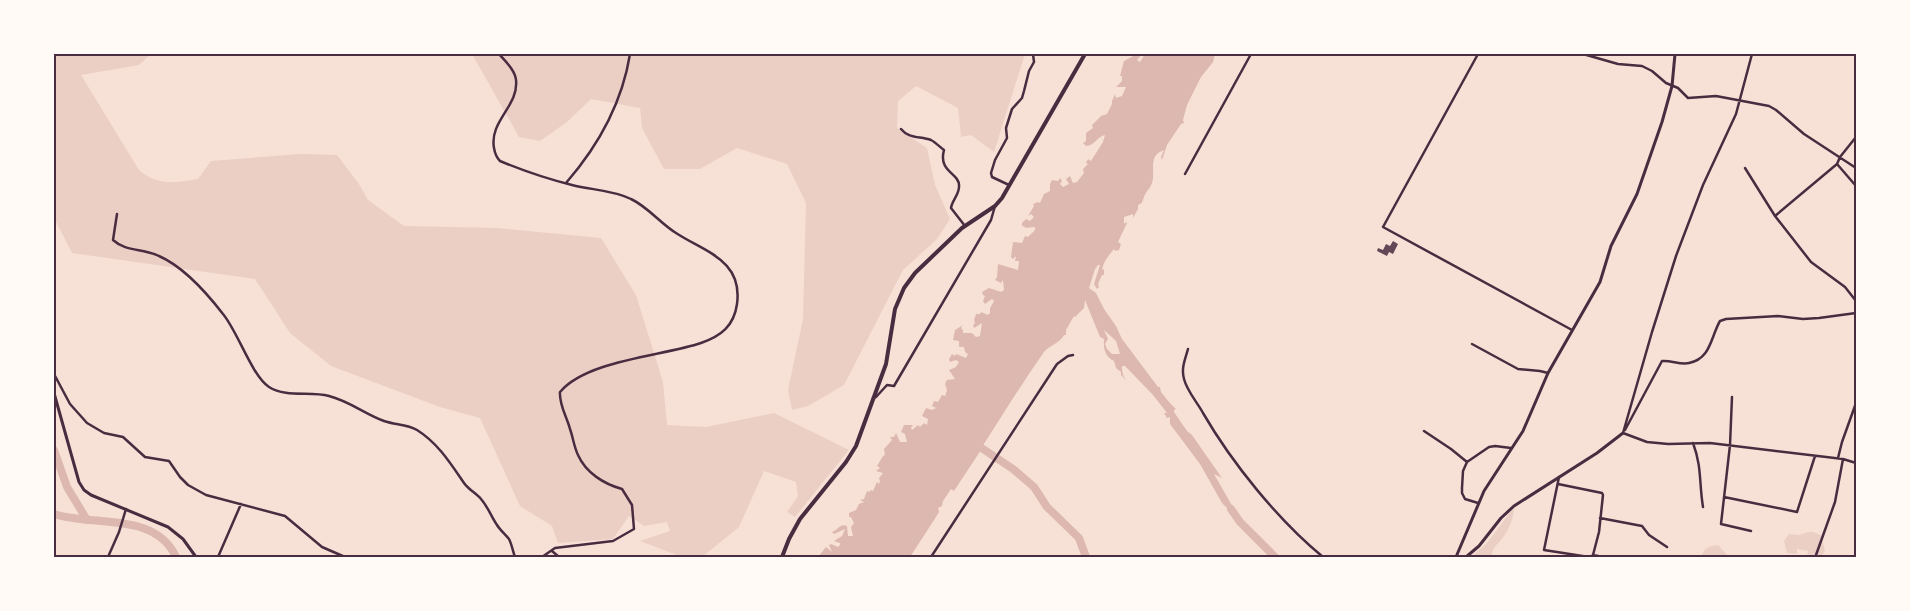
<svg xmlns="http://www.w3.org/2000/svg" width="1910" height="611" viewBox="0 0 1910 611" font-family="'Public Sans',sans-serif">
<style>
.green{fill:#ebcfc5}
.water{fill:#dcb8b0;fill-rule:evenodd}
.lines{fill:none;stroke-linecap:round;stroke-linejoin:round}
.river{stroke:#dcb8b0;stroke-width:8}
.building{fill:#644757}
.minor{stroke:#4a2c40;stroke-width:2.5}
.tertiary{stroke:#4a2c40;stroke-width:3}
.primary{stroke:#4a2c40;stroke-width:4}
.neatline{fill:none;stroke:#4a2c40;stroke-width:2}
</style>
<rect width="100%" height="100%" fill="#f7e1d7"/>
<path class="green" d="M54,54H151L139,65L81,75L139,170C158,186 175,183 198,179L211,161L300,154L337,155L359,184L368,200L404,226L497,228L601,238L636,295L663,382L667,425L706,427L774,413L849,450L795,517L787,512L798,496L796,482L764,471L739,527L702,557H682L640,541L670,531L667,522L644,526L629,516L613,539L558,543L552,526L520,506L480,418L440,407L331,366L290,333L255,279L72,253L54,218Z
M472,54H1025L994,152L971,135L961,137L958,108L916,86L898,101L897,128L927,148L935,185L950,219L937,239L903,270L844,385L808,406L792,410L788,390L803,319L806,203L787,164L737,148L700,169H664L642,128L640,108L591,99L567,122L540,141L519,137Z
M1514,510C1513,519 1509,529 1504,536C1499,544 1491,547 1492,557H1471L1487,543L1511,511Z
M1808,532H1813L1821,535L1825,551L1821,557H1807L1808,551L1797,549V554L1787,553L1784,541L1789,534L1799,535Z
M1718,545L1729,557H1701C1704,548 1709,546 1718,545Z"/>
<path class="water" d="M1137,54H1142L1137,60L1140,62L1145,54H1215L1213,62L1201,77L1187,105L1183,120L1184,123L1181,124L1167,145L1162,160L1161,157L1164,150C1147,156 1156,171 1152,183C1150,189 1146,191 1144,197C1142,202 1143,203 1138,205V209L1133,218V214L1124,217V224L1126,222L1127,223L1118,242L1121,244L1119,250L1115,251L1114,249C1109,255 1103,262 1102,270L1104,269V275H1102L1098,284L1099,287L1097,289L1094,284L1100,265H1098L1095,269L1089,288L1096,293L1104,309L1116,326L1122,339L1158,387H1160L1161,392C1166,398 1170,404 1176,409L1174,410V412L1187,431L1192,435L1222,478L1214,474L1242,523L1222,503L1200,464L1170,424V417L1167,418L1164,413H1167L1153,395L1125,366H1122C1122,373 1123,376 1127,381L1121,375V372L1116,368L1114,361C1105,357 1103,348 1104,339L1100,337L1085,300L1084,308L1075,317L1074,316L1066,330V335H1064C1060,343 1050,345 1044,352C1022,383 1002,416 982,447L985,450L984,452L981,450L954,491L951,489L943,501L942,506L938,508L939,512L936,517L910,557H818L826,547L832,552L829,545L831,544L838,547L840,545V543L834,541L842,536L845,529L834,534L832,532C838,530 840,523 847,526L848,536H853L851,527L854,523L851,517H849V513L856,510L859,504L864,502L860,500L864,499L867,491L869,492L871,490L873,491L877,482L879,484L880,481L879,478L883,473L876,471L880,468L877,466L883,456L885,455L884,449L892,440L890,437H894L896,433L900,442H907L905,434L901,432L904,425H913L911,428L912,430L918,425L920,427L924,423L927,425L928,419L922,416L926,408L932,410L936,408L932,406L934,401L938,402L942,395L945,396L947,390L945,384L947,380L955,379L949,370L956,367L959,362L956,360L950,362L949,359L952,354L955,356L956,354L966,358L968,354L965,352L964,347H959V341L953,340L955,330L963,325L961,328L963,330V333H972L976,337L980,336L982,323L974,328L973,325L975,323L974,320L976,314H980L981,312L988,315L990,313V308L994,301L992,299L985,304L983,301L985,296L983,295L982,292L989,288L1001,292L1004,290L1003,280L1001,283L995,280L997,277L998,264L1018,270L1019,261H1015L1016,256L1013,259L1011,257L1013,242L1022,243L1025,236L1028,237L1035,230V227L1024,228L1026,227L1022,226V223L1026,219L1030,221L1034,217L1031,214L1028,216L1034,206L1033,204L1038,202L1040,203L1044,194L1050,191V184L1052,180L1058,181L1060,178L1062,181L1060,184L1063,187L1069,184L1066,179L1070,176L1073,183L1077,182L1084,173L1083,169L1088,164L1086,163L1088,159L1091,161L1103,142L1105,135C1097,137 1094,146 1086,146L1083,143L1086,141V133L1093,128L1092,125L1101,116L1107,114L1112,104V101L1115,94L1116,98L1122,96L1126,87H1116L1122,81V76H1120L1124,61ZM1104,330L1116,341L1120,354H1112L1107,349L1105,344L1108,339Z"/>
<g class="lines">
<path class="river" d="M977,445L1013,469L1034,487L1047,507L1079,538L1086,557
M54,450L67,487L87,520
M1231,509L1240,522L1275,557
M54,514C92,527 155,511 176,557"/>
</g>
<path class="building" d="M1393,241L1398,244L1393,254L1389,252L1387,256L1377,251L1378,248L1383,250L1386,244L1390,246Z"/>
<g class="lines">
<path class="minor" d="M499,54C505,61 515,70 516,80C519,106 489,121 494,148C495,154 496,157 500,161C524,171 548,179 572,185C591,190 613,190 631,199C648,207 660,223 676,233C705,252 743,260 737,304C734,326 721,336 701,343C663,356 587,360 560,392C559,405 567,417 570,429C573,437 574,447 578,455C586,473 604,484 622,489L632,505L634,529L613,541L555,548L542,557
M1478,54L1383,227L1572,330
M1583,54L1618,64L1642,66L1652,71L1666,83L1678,88L1688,98L1716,96L1769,106L1776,110L1804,134L1856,168
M901,129C909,139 920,136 931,140C935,142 940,147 944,150C938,172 959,173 959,185C960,194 952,200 951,208L965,226
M1837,164L1856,186
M1745,168L1775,216L1811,262L1845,287L1856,301
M1185,174L1251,54
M566,183C599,145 622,104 630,54
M1009,185L992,177L991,173L995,160L1007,138L1006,128L1012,109L1022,98L1024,91L1029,71L1034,62L1033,54
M117,214L113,240C126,252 143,248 159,256C184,267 206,292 223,314C238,332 252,376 269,387C286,398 310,391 329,396C349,401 365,414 384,421C395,425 407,424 417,430C438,443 451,464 464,483C469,490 476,493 481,499C488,507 491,516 497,525C500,530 505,534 509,539C512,545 513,552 515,557
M1775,216L1837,164L1840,157L1856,137
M1472,344L1518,369L1540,371L1548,373
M1188,349C1185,360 1181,368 1184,379C1187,391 1197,402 1203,413C1232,463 1278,520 1323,557
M54,374L70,404L87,423L104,433L123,437L145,457L169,461L180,477L188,485L206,495L285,516L322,547L345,557
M1732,397L1730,445L1721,524L1751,531
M873,398L876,397L887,385L894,386L991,220L995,206
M1625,430L1662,361C1671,360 1680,365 1689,363C1711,359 1711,336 1720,321L1726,319L1778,316L1803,319L1819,318L1856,313
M1424,431L1451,449L1467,462
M1623,433L1652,332L1676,256L1703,185L1736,114L1752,54
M1623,433L1647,442L1668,444L1710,443L1843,459L1856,463
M1693,443C1702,467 1699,483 1703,507
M1838,458L1842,442L1856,403
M1558,484L1602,493L1603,495L1599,532L1593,555L1589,557L1544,550L1559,477
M1724,497L1797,512L1815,456
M1478,503L1465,499L1462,493V488L1463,471L1467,462L1489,447L1495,446L1511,448
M1600,518L1642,526L1649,535L1667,547
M552,551L559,557
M1593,555L1603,557
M1816,555L1835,502L1843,459
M108,557L119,532L126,509
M218,557L241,504
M931,557L1057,364L1068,356L1073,355"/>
<path class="tertiary" d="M54,393L79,482L84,490L91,495L168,527L183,539L196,557
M1456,557L1484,491L1523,431L1548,373L1600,282L1611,246L1637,194L1662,122L1672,86L1675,54
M1466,557L1479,546L1501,518L1514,506L1597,453L1623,433"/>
<path class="primary" d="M782,557L789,539L800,519L846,462L856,446L886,364L895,309L904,288L915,273L962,228L995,206L1002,198L1085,54"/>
</g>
<rect width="1910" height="611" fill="none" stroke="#fffaf5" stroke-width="110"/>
<rect x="55" y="55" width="1800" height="501" class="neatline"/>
</svg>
